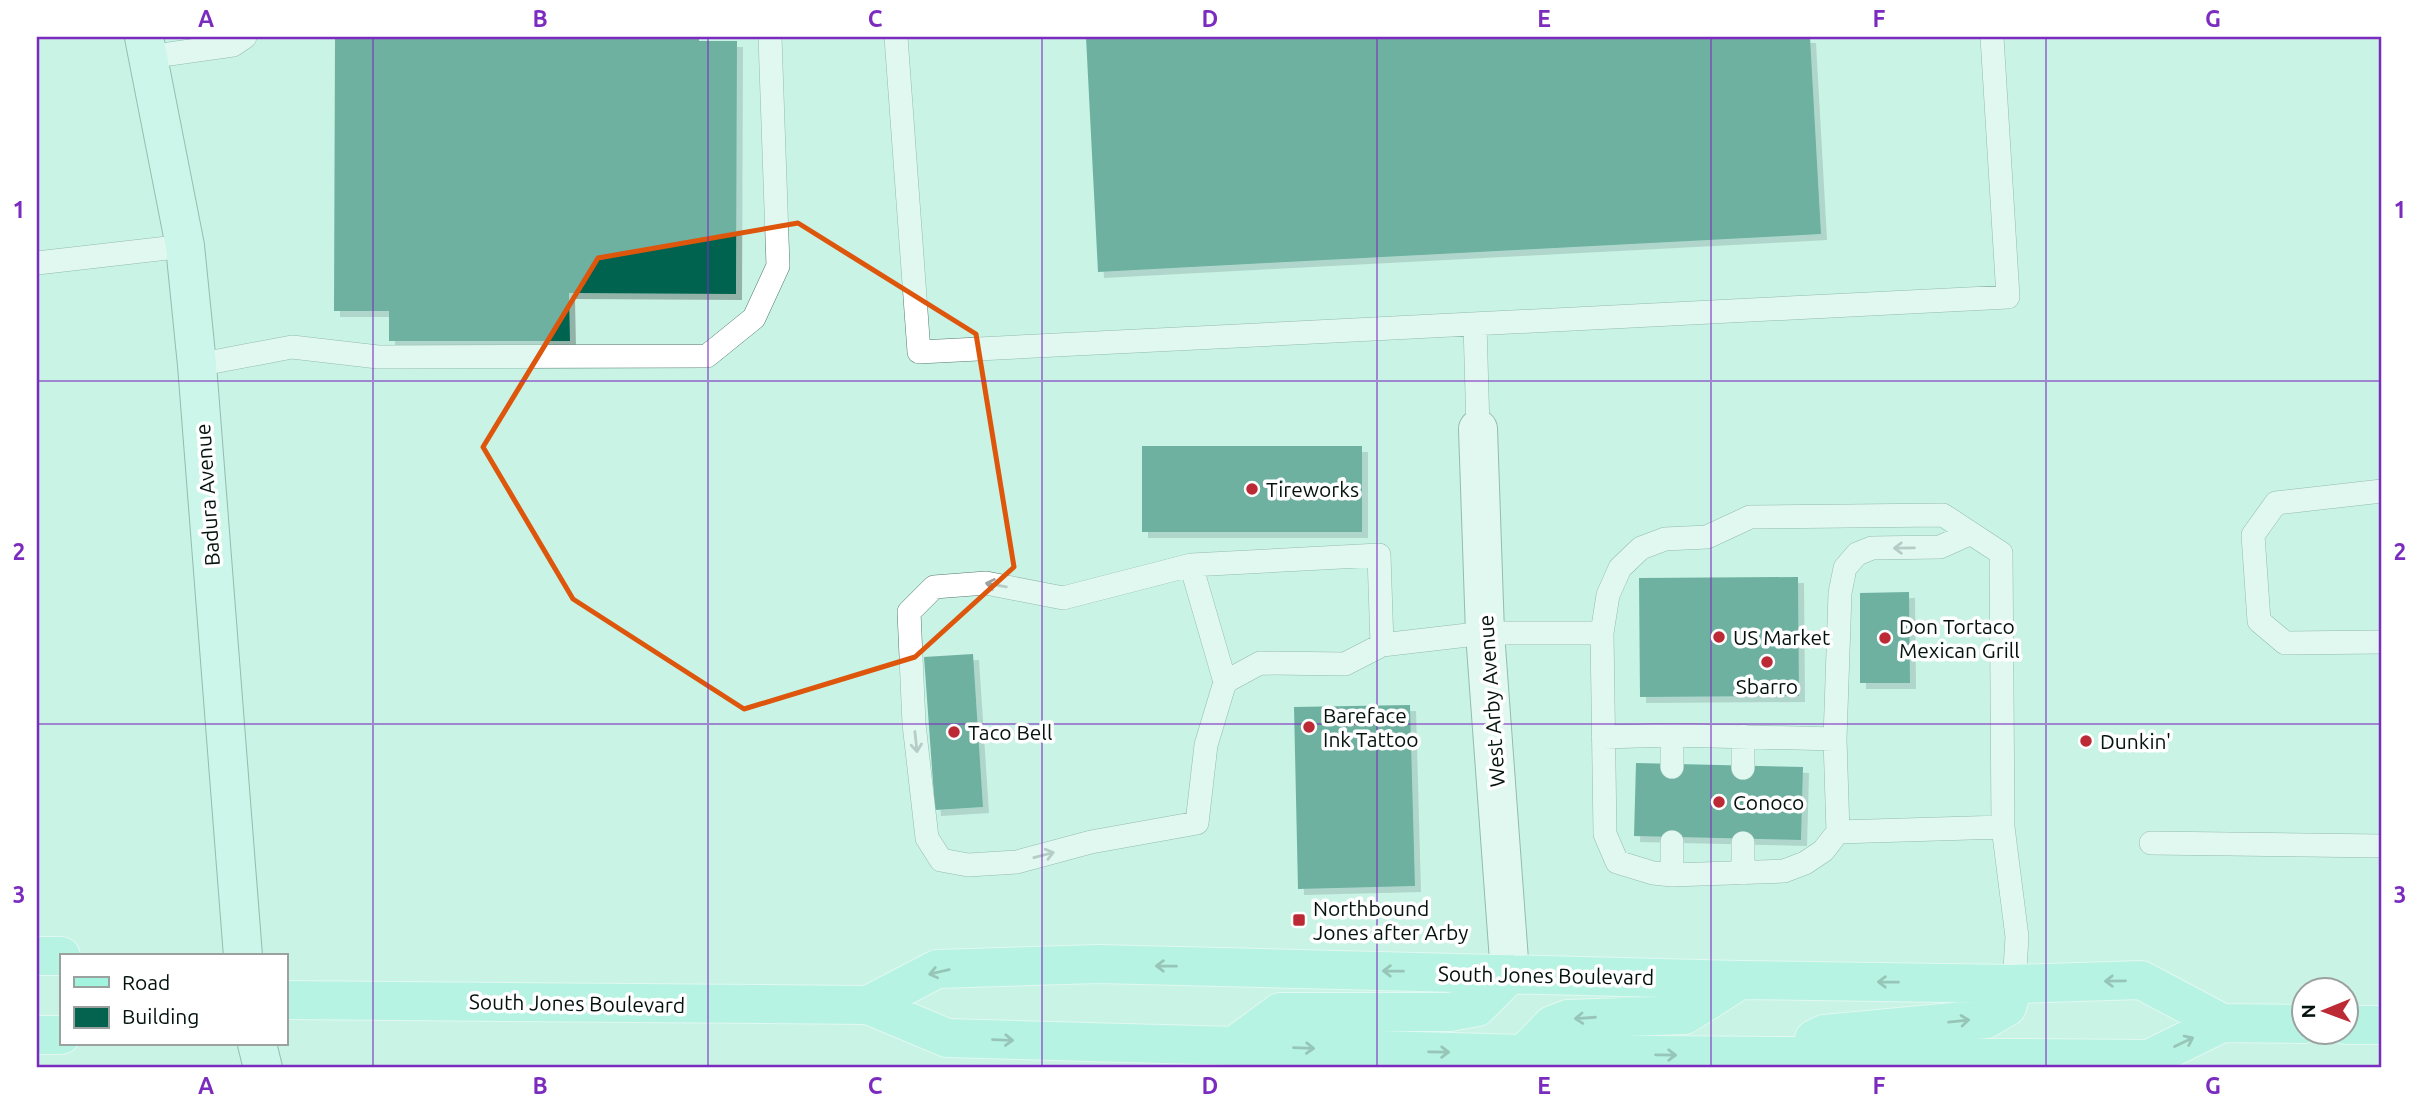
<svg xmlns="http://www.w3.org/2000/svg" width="2419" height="1105" viewBox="0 0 2419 1105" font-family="Ubuntu,sans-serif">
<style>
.building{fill:#03634f;filter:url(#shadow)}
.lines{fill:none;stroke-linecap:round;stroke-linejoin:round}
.service-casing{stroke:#537a6d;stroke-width:24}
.minor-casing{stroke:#537a6d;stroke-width:40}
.secondary-casing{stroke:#537a6d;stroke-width:40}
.primary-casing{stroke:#fff;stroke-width:40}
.service{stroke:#fff;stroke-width:23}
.minor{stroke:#fff;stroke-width:38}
.secondary{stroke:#d1faee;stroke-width:38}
.primary{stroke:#a3f4de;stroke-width:38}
.oneway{stroke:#9ba19f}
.oneway2{stroke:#5c8f81}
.marked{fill:none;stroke:#dd560c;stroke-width:5;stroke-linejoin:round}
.grid{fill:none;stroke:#7b2cbf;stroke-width:2;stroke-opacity:0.55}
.poi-dot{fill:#bc2b35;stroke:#fff;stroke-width:2.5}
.labels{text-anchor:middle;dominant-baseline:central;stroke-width:7;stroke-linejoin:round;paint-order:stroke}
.poi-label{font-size:21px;fill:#05130f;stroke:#fff;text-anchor:start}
.street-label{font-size:21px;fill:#05130f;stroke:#fff}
.neatline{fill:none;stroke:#7b2cbf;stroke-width:2.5}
.grid-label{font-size:23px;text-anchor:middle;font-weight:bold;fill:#7b2cbf}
</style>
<defs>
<filter id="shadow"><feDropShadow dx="6" dy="6" stdDeviation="0" flood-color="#0004"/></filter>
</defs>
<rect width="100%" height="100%" fill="#c9f3e5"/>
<path class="building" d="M335,37H699V41H737L736,294L569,293L570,341H389V311H334Z
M1086,37H1810L1821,234L1098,272Z
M1142,446H1362V532H1142Z
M1798,577L1799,696L1640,697L1639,578Z
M1909,592L1910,683H1860V593Z
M973,654L983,807L935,810L924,657Z
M1410,705L1415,886L1298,889L1294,707Z
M1636,763L1803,767L1801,840L1634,836Z"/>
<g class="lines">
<defs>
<path id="service" d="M896,37L919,352L2008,297L1992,37
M148,57L233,45L245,37
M37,263L185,246
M1475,324L1478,429
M197,365L292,347L378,357L707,356L754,318L778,266L770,37
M2382,491L2276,503L2253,535L2259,621L2285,643L2382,642
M1191,565L1225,682
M1602,633L1608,595L1620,568L1641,548L1665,539L1707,537L1750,517L1943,515L2001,553L2003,827
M1382,645L1379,555L1191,565L1063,598L986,583L934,587L909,612L914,724L927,838L941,860L968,865L1017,862L1091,842L1197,823L1206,745L1225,682L1260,663L1345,664L1382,645L1485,633H1602L1605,834L1617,862L1653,873L1672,875L1784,871L1805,863L1823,851L1838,832L2003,827L2017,937L2014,984
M1672,735V767
M1603,737L1672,735L1835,739L1838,832
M1835,739L1840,593L1845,568L1857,554L1872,548L1940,547L1969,534
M1743,768V736
M1672,842V875
M1743,843V873
M2151,843L2382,846"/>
<path id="minor" d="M1478,429L1485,633L1510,974"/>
<path id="secondary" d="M144,37L185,246L197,365L243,956
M257,1044L263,1068"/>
<path id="primary" d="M37,956H61
M285,1000L868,1005L947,1038L1524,1054L2149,1059L2222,1023L2304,1024
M868,1005L937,969L1098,964L1740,980L2014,984L2141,980L2222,1023
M2346,1025H2382
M37,1035H61
M1814,1039L1824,1034L1986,1019L2007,1007L2014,984
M1234,1046L1280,1012H1449L1477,1007L1510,974
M1524,1054L1552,1025L1568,1019L1685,1015L1740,980"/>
</defs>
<use href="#service" class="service-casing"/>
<use href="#minor" class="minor-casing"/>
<use href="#secondary" class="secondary-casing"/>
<use href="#primary" class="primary-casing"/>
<use href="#service" class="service"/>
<use href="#minor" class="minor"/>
<use href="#secondary" class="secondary"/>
<use href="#primary" class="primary"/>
</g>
<defs><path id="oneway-shaft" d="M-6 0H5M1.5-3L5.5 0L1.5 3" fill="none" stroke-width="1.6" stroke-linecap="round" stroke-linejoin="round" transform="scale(1.75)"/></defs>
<g class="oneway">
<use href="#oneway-shaft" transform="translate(1904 548) rotate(179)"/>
<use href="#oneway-shaft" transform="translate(996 585) rotate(-170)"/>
<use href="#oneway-shaft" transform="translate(916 742) rotate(84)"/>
<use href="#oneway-shaft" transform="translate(1044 855) rotate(-15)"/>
</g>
<g class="oneway2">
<use href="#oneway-shaft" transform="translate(1166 966) rotate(-179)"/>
<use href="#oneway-shaft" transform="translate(1393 971) rotate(-179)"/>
<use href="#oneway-shaft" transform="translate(939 972) rotate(167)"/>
<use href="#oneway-shaft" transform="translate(2115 981) rotate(179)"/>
<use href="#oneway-shaft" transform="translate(1888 982) rotate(-179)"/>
<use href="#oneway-shaft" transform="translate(1585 1018) rotate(176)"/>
<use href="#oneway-shaft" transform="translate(1959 1021) rotate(-6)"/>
<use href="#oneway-shaft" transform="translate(1003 1040) rotate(2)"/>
<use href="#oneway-shaft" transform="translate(2184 1042) rotate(-26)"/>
<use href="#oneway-shaft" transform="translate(1304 1048) rotate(2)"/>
<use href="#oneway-shaft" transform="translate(1439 1052) rotate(1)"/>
<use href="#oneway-shaft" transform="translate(1666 1055) rotate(1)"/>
</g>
<path d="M0 0H2419V1105H0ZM798,223L976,334L1014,567L915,657L744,709L573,599L483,447L598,258Z" fill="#c9f3e5" fill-opacity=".55" fill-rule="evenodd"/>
<path class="marked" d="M798,223L976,334L1014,567L915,657L744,709L573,599L483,447L598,258Z"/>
<path class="grid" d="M373,37V1068M708,37V1068M1042,37V1068M1377,37V1068M1711,37V1068M2046,37V1068M37,381H2382M37,724H2382"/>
<g class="poi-dot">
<circle cx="1252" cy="489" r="7"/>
<circle cx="1719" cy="637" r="7"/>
<circle cx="1885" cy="638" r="7"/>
<circle cx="1767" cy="662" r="7"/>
<circle cx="1309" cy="727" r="7"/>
<circle cx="954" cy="732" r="7"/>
<circle cx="2086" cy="741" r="7"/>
<circle cx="1719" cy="802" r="7"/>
<rect x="1292" y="913" width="14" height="14" rx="3.5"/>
</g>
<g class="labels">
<g class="poi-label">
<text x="1266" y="489">Tireworks</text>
<text x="1899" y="626">Don Tortaco<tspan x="1899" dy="24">Mexican Grill</tspan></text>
<text x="1733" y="637">US Market</text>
<text x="1767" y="686" text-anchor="middle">Sbarro</text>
<text x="1323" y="715">Bareface<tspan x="1323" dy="24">Ink Tattoo</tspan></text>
<text x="968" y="732">Taco Bell</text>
<text x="2100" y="741">Dunkin'</text>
<text x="1733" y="802">Conoco</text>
<text x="1313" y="908">Northbound<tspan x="1313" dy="24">Jones after Arby</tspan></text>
</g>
<g class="street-label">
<text transform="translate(207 495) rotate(-94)">Badura Avenue</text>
<text transform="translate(1491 701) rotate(-94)">West Arby Avenue</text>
<text transform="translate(1546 975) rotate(1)">South Jones Boulevard</text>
<text transform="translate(577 1003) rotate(1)">South Jones Boulevard</text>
</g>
</g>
<rect width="2419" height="1105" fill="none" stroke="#ffffff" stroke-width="77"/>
<rect x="60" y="954" width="228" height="91" fill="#ffffff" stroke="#9ba19f" stroke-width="2"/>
<rect x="74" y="977" width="35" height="10" fill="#a3f4de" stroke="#9ba19f" stroke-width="2"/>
<text x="122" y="990" font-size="21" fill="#05130f">Road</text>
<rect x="74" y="1007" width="35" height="21" fill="#03634f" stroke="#9ba19f" stroke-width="2"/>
<text x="122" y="1024" font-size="21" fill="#05130f">Building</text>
<g transform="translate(2325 1011) rotate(269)"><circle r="33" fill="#ffffff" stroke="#9ba19f" stroke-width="2"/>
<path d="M0-5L12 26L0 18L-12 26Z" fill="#bc2b35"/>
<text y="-10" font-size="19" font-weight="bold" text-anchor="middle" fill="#05130f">N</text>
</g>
<rect x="38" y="38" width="2342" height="1028" class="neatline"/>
<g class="grid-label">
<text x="206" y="27">A</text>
<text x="540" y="27">B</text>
<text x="875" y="27">C</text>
<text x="1210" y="27">D</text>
<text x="1544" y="27">E</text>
<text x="1879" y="27">F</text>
<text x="2213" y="27">G</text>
<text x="19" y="218">1</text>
<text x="2400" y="218">1</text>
<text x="19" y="560">2</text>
<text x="2400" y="560">2</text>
<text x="19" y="903">3</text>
<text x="2400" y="903">3</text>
<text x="206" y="1094">A</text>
<text x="540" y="1094">B</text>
<text x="875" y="1094">C</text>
<text x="1210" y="1094">D</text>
<text x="1544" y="1094">E</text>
<text x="1879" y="1094">F</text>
<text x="2213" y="1094">G</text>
</g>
</svg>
